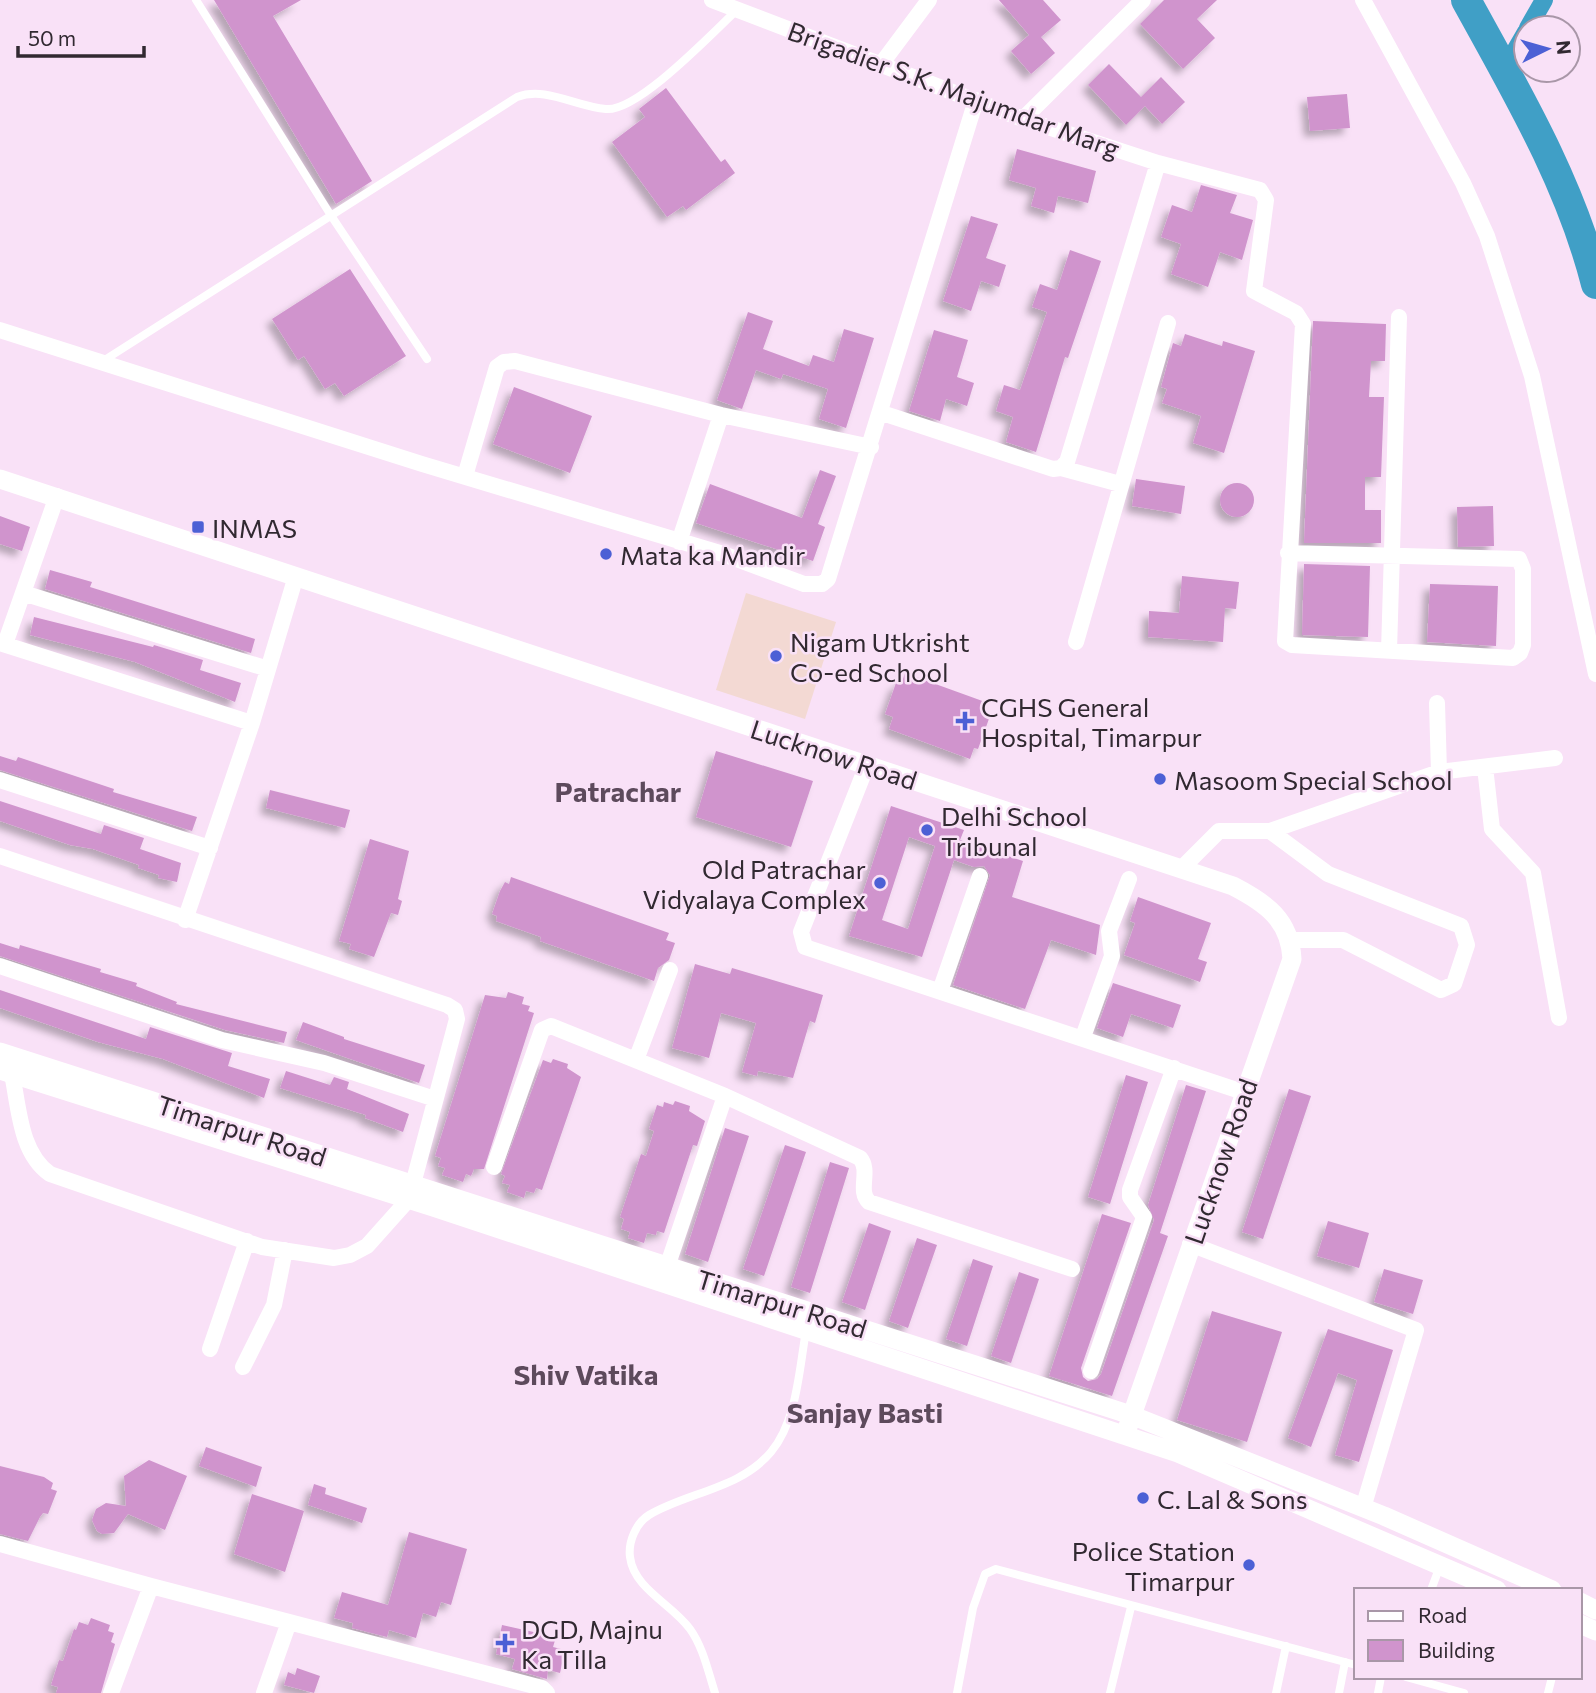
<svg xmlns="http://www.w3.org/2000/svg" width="1596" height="1693" viewBox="0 0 1596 1693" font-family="Commissioner,sans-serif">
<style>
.education{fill:#f3d9d3}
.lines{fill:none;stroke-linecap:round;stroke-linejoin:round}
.canal{stroke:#409fc6;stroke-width:18}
.river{stroke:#409fc6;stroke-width:30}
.building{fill:#d094cd;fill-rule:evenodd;filter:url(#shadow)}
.service{stroke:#fff;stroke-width:8}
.minor{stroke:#fff;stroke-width:16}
.tertiary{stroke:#fff;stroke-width:19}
.poi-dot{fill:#4c60d5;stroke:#f9e1f7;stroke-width:2.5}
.labels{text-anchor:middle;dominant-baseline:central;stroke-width:5;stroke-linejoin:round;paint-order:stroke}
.street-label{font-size:26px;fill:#312931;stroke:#f9e1f7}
.poi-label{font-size:26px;fill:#312931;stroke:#f9e1f7;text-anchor:start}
.neighbourhood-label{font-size:28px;font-weight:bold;fill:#5d4a5c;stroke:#f9e1f7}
</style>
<defs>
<filter id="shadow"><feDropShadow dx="-6" dy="6" stdDeviation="3.5" flood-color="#0004"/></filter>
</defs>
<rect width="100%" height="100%" fill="#f9e1f7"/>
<path class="education" d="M746,593L836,622L805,719L716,690Z"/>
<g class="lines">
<path class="canal" d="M1528,28L1544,0
M1504,70L1526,32"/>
<path class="river" d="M1466,0C1516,91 1570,182 1596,284"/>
</g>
<path class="building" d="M214,0H301L273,16L372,181L336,204Z
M999,0H1043L1061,20L1041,37L1055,53L1031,74L1011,51L1029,35Z
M1164,0H1217L1197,19L1215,38L1183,69L1140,24Z
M1109,64L1141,97L1161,77L1185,102L1162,124L1145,106L1126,125L1088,85Z
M666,88L721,162L725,159L735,173L686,210L683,206L667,217L612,142L645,117L639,109Z
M1347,94L1350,128L1310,131L1307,97Z
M1017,149L1096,171L1088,203L1058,196L1054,213L1031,206L1036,188L1009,180Z
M1201,185L1237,195L1230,213L1253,220L1242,260L1220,252L1208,287L1171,274L1181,244L1161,237L1172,205L1192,212Z
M971,216L998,224L986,258L1006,265L999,287L981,281L971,311L943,301Z
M1070,250L1101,261L1068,358L1065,357L1036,452L1006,442L1013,417L996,411L1004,385L1020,390L1047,312L1032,307L1040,284L1057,290Z
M350,269L406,356L344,396L335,383L325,389L304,356L298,360L272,319Z
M748,312L773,321L763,349L809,366L813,355L834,362L844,329L874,338L846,428L819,419L828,389L783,374L781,379L756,370L742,409L717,400Z
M1313,321L1386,324L1385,361H1371L1369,397H1384L1381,477H1365V510H1381V543H1304Z
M934,330L968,340L957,377L974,383L967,406L946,399L940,421L909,411Z
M1185,334L1222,346L1223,341L1255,351L1224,453L1193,443L1201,416L1162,403L1167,389L1161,387L1173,343L1181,346Z
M514,387L592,416L570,473L493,444Z
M820,470L836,476L818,524L825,527L813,561L696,523L710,484L802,518Z
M1136,479L1185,486L1181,514L1132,506Z
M1220 500a17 17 0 1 1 34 0a17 17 0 1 1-34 0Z
M1493,506L1494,546L1458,547L1457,507Z
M0,516L30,527L22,551L0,544Z
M1304,564L1370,566L1368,637L1302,635Z
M50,570L92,582L90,587L255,639L251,653L45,589Z
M1182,576L1239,582L1236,609L1225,608L1223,642L1148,637L1149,611L1179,613Z
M1430,584L1498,586L1496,646L1427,642Z
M34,617L153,647L154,645L203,660L200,670L241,683L235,702L135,662L30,635Z
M905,673L988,703L984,714L990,716L978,749L974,748L970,759L889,729L893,717L885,714L896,683L901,685Z
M716,751L813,781L791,847L696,817Z
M0,756L16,761L18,757L114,789L113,792L197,817L192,831L0,770Z
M270,790L350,810L345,828L266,808Z
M0,801L101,834L104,825L144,838L140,849L181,863L177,882L158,878L159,875L138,868L139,865L93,849L70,845L0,821Z
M891,806L964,830L960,840L1023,861L1012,897L1100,925L1096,955L1051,940L1025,1009L953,985L990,875L984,866L974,867L954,860L922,957L849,936ZM909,837L935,846L908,929L882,920Z
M370,839L409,851L398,899L402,901L398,915L391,913L374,957L349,949L351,944L339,941Z
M511,877L669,933L666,940L675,943L669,960L658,968L654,981L540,941L541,937L496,921L497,916L492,914L500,891L505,882L509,884Z
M1138,897L1211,923L1198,959L1207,962L1200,982L1124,955L1135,923L1130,921Z
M0,943L19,949L20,945L101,969L100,972L137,983L136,986L177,1002L176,1004L287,1032L284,1043L225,1030L0,956Z
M695,964L730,974L732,968L823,995L815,1023L810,1021L793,1078L758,1071L757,1076L742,1072L756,1023L721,1013L709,1058L672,1048Z
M1113,983L1181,1005L1173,1028L1131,1014L1123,1037L1097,1028Z
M0,990L146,1039L150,1027L232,1053L228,1066L270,1079L264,1098L163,1059L98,1042L0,1008Z
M508,992L524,997L522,1004L530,1006L528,1011L534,1013L484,1169H474L471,1176L466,1174L463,1182L442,1175L445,1168L438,1166L441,1158L435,1156L485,995L506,998Z
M303,1022L344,1037V1039L425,1065L419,1083L296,1040Z
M553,1059L568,1064L567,1068L581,1077L542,1190L536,1188L534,1193L526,1191L524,1198L507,1192L510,1185L502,1183L505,1176L501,1174L543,1060L551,1063Z
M286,1071L330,1085L334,1077L349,1082L347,1089L409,1114L403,1132L365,1118L366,1115L280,1088Z
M1126,1075L1148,1082L1110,1204L1088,1197Z
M1186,1085L1206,1091L1160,1233L1168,1236L1112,1396L1049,1376L1102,1214L1131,1223L1081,1368L1083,1377L1088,1381L1097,1379L1101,1374L1154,1220L1148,1205Z
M1289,1089L1311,1096L1263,1239L1242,1232Z
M675,1101L690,1106L689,1111L705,1121L697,1146L693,1145L664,1233L657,1231L656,1235L647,1233L644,1243L628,1238L630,1232L621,1229L624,1219L620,1217L641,1154L646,1156L654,1131L649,1129L657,1105L663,1107L664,1102L673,1105Z
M725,1128L749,1136L708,1262L685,1254Z
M785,1145L806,1152L764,1276L743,1269Z
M830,1162L849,1168L810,1293L791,1287Z
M1328,1221L1369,1233L1359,1268L1317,1256Z
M869,1223L891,1231L865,1310L842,1302Z
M917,1238L937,1245L908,1328L889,1321Z
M973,1259L993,1266L967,1346L946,1339Z
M1384,1269L1423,1280L1413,1314L1374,1302Z
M1019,1272L1039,1279L1011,1363L991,1356Z
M1212,1311L1282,1332L1247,1442L1177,1420Z
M1328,1329L1393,1350L1359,1462L1335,1455L1357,1380L1338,1373L1311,1447L1288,1438Z
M206,1447L262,1467L256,1487L199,1466Z
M149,1460L187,1476L165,1530L128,1514L114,1533L102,1534L97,1531L92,1520L96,1509L106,1503L126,1506L124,1476Z
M0,1466L44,1477L53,1483L51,1489L57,1491L48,1514L43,1513L40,1517L28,1541L0,1534Z
M314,1484L326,1488L325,1494L367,1508L362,1523L308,1505Z
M252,1494L304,1511L285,1572L234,1554Z
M409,1532L467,1549L451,1605L441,1602L436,1617L423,1613L416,1638L389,1630L387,1637L352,1628L353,1623L334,1618L342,1592L388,1605Z
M91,1618L110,1625L108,1631L114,1633L111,1642L115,1644L101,1693H56L58,1687L51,1685L59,1660L63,1661L74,1629L76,1630L79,1622L88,1625Z
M502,1625L556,1637L553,1647L565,1650L560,1673L548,1670L547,1679L512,1669L515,1659L496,1654Z
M297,1668L320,1676L314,1693L284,1685L288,1672L295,1675Z"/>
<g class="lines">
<path class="service" d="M196,0L330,214L427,359
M103,361L517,97C546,86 576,107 606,109C638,112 713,32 737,10
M1431,1590L1440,1566
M1406,1677L1464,1693
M715,1693C708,1671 703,1647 690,1629C672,1604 634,1589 630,1557C628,1542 636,1523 649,1515C688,1492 740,1489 771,1452C797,1421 799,1370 806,1331
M957,1693L973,1608L985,1574L996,1569L1356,1665
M1110,1693L1131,1607
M1276,1693L1286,1646
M1339,1693L1345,1662
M1378,1693L1381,1677
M1548,1693L1552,1677"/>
<path class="minor" d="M712,0L1023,119L1158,163L1260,190L1266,200L1254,291L1296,313L1303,324L1285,641L1292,645L1513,658L1520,653L1523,645V569L1519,559L1288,553
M1363,0L1463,183L1487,236L1532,376L1596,674
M882,63L929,0
M1023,119L1143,0
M0,330L422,464L723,554L804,584H822L828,579L976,100
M882,413L1053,469L1061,468L1067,462L1158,163
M1061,468L1120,484
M465,476L497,367L504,362L515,361L721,415L871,447
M679,542L721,415
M23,593L268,669
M1076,642L1168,323
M0,643L252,723
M5,644L57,496
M1389,651L1399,317
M1437,703L1439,772
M867,765L801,932L805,947L1243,1092
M1485,767L1492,829L1533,873L1559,1018
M0,780L210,848
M0,856L447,1005L455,1010L457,1019L409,1199L367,1246L350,1255L334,1258L262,1247L50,1174C20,1153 19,1108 12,1074L14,1066
M1181,869L1219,831H1270
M185,920L252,723L296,576
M1291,940H1343L1441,990L1454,984L1467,945L1461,926L1328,874L1270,831L1439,772L1555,758
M0,966L222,1040L324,1063L435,1099
M940,991L980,876
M1083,1037L1112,956L1109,931L1129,879
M636,1060L670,970
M494,1167L542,1030L551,1026L725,1096L860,1158C871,1171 857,1191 869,1202L1072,1269
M1190,1244L1416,1330L1363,1508
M667,1267L725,1096
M210,1349L247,1241
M243,1367L274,1305L285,1250
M1091,1371L1144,1217L1130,1197V1190L1174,1068
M0,1544L151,1586L542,1688L547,1693
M111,1693L151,1586
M264,1693L289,1622"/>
<path class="tertiary" d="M0,479L1233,886C1266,903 1290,920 1292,959L1125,1435
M0,1052L1131,1415L1384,1516L1552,1590
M0,1070L433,1207L1178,1453L1497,1590
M1580,1602L1596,1610
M1580,1624L1596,1631"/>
</g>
<g class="poi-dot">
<rect x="191" y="520" width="14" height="14" rx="3.5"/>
<circle cx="606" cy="554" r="7"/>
<circle cx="776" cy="656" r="7"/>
<path d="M961.5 710.5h7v7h7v7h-7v7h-7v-7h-7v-7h7z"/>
<circle cx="1160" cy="779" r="7"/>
<circle cx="927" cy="830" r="7"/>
<circle cx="880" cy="883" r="7"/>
<circle cx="1143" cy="1498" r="7"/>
<circle cx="1249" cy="1565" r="7"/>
<path d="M501.5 1632.5h7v7h7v7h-7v7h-7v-7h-7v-7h7z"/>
</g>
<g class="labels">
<g class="street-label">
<text transform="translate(954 89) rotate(20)">Brigadier S.K. Majumdar Marg</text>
<text transform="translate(834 754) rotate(18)">Lucknow Road</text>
<text transform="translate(242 1130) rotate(18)">Timarpur Road</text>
<text transform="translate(1220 1161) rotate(-71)">Lucknow Road</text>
<text transform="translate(782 1303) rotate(17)">Timarpur Road</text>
</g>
<g class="poi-label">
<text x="212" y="527">INMAS</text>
<text x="620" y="554">Mata ka Mandir</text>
<text x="790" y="641">Nigam Utkrisht<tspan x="790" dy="30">Co-ed School</tspan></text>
<text x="981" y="706">CGHS General<tspan x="981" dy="30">Hospital, Timarpur</tspan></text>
<text x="1174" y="779">Masoom Special School</text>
<text x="941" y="815">Delhi School<tspan x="941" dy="30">Tribunal</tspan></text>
<text x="866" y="868" text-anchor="end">Old Patrachar<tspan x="866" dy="30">Vidyalaya Complex</tspan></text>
<text x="1157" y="1498">C. Lal &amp; Sons</text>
<text x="1235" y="1550" text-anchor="end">Police Station<tspan x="1235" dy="30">Timarpur</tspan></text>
<text x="521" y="1628">DGD, Majnu<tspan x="521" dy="30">Ka Tilla</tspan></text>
</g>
<g class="neighbourhood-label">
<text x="618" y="791">Patrachar</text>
<text x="586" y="1374">Shiv Vatika</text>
<text x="865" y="1412">Sanjay Basti</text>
</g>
</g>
<rect x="1354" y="1588" width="228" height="91" fill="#f9e1f7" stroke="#a997a8" stroke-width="2"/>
<rect x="1368" y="1611" width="35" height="10" fill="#ffffff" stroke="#a997a8" stroke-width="2"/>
<text x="1418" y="1623" font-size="21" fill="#312931">Road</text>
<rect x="1368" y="1640" width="35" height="21" fill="#d094cd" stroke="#a997a8" stroke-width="2"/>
<text x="1418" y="1658" font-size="21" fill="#312931">Building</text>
<g transform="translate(1547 49) rotate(85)"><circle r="33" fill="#f9e1f7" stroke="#a997a8" stroke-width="2"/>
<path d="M0-5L12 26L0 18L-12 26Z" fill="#4c60d5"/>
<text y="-10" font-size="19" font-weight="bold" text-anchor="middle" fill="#312931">N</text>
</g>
<path d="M18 46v10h126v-10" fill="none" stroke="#312931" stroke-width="3.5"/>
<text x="28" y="46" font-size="21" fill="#312931" stroke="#f9e1f7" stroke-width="5" paint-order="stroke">50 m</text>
</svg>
